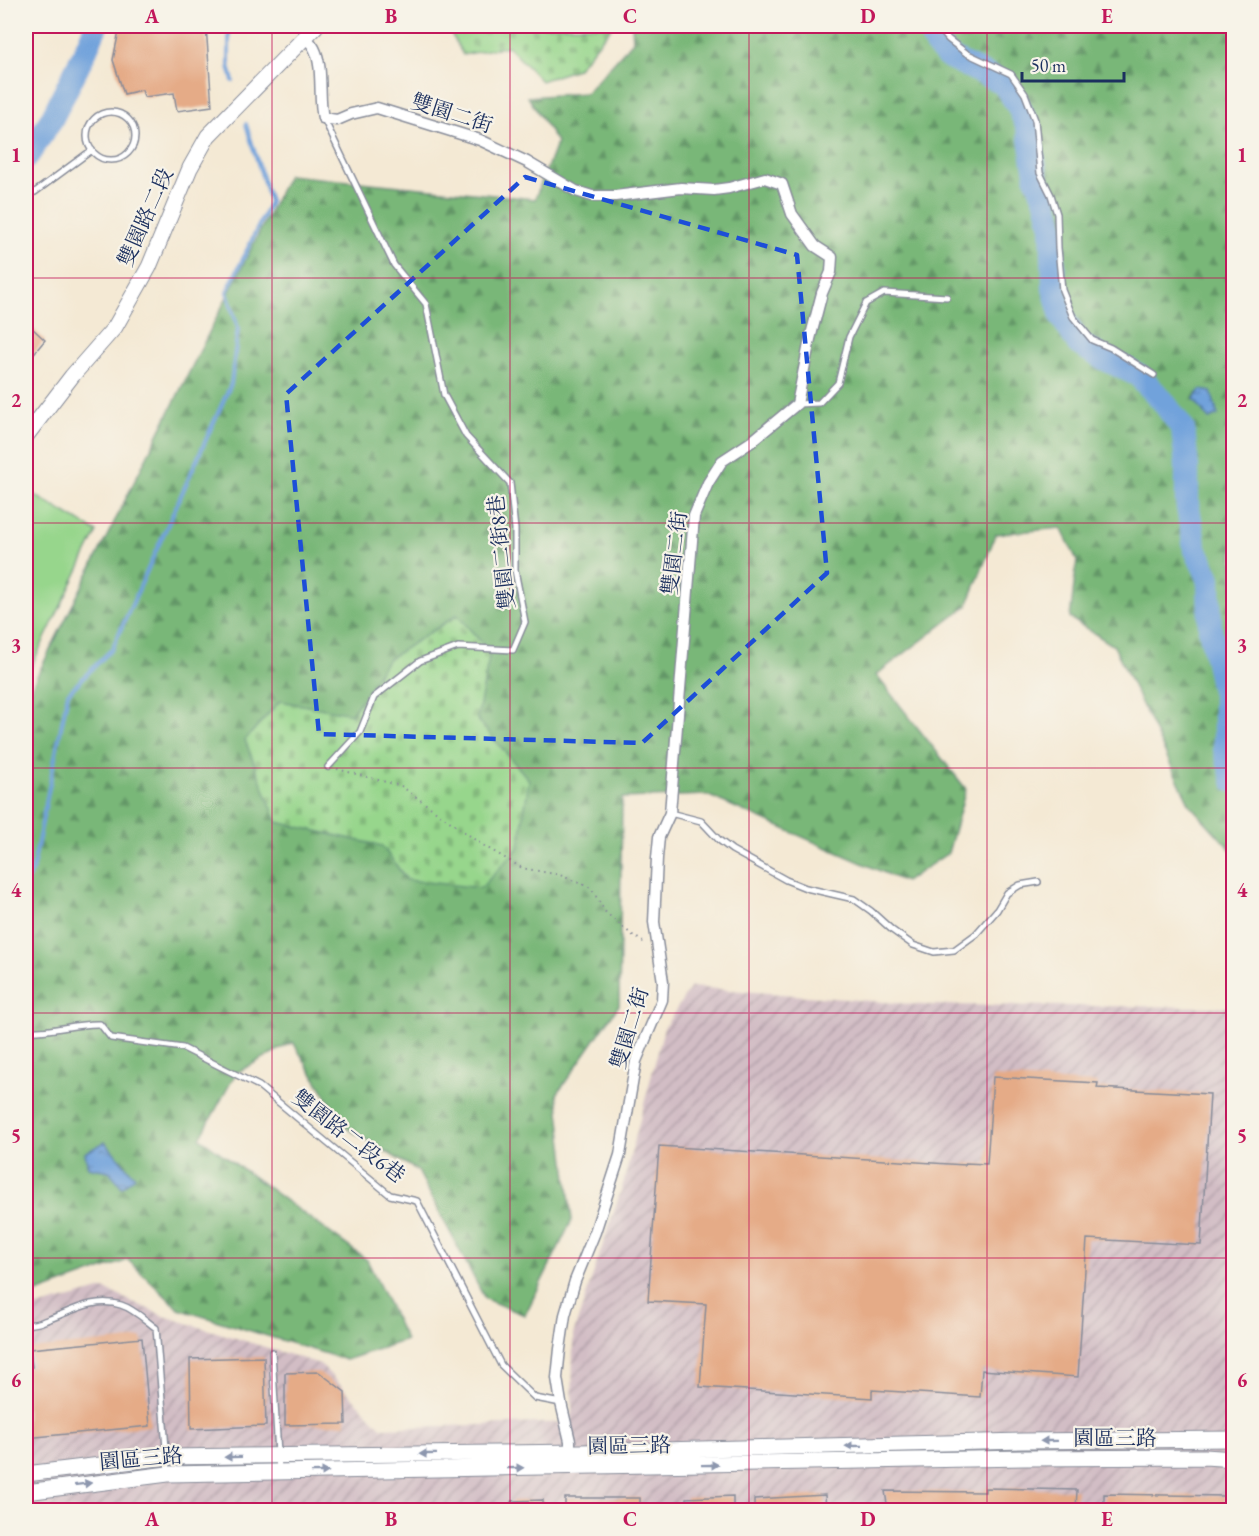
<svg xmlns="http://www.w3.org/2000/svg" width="1259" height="1536" viewBox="0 0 1259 1536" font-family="'EB Garamond','Noto Serif TC',serif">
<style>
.industrial{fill:url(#industrial-furrows)}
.green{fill:#97d68c;stroke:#598275;stroke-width:1.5}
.forest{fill:url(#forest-firs);stroke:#4a736b;stroke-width:1.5}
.cemetery{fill:url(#cemetery-stones);stroke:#598275;stroke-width:1.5}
.water{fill:url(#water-ripples);stroke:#46689c;stroke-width:1.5}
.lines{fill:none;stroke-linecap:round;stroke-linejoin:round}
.stream{stroke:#71a2db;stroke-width:4}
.river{stroke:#71a2db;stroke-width:24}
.building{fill:#e5ab87}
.lane-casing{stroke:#888c99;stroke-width:8}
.street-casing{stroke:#888c99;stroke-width:13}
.secondary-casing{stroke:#888c99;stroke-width:17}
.path{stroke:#888c99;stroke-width:2;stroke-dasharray:1.5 4.5;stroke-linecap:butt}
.lane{stroke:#fff;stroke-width:5}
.street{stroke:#fff;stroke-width:10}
.secondary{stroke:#fff;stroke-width:15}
.oneway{fill:#8d97ae}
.marked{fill:none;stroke:#1d4ed8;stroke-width:4.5;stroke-dasharray:12 8;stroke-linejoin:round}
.grid{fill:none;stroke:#c2185b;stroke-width:1.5;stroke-opacity:0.55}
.labels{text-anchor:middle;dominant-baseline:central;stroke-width:4.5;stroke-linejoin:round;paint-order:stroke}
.street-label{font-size:21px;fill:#1b2f5e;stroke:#f7f3e8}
.neatline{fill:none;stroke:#c2185b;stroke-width:2}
.grid-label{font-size:20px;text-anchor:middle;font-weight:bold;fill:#c2185b}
</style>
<defs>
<pattern id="industrial-furrows" width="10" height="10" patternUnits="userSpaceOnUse" patternTransform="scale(1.5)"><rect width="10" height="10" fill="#d2bdc5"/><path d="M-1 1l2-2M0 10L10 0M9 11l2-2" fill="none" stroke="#aa9aa3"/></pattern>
<pattern id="forest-firs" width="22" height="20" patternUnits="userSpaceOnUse" patternTransform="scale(1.5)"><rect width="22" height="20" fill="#79b778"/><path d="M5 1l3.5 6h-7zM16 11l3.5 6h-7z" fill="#629566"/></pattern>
<pattern id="cemetery-stones" width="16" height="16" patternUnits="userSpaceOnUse" patternTransform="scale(1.5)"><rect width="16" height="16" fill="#97d68c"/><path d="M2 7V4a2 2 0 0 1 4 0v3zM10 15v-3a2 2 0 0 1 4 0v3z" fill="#82b87b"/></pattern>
<pattern id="water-ripples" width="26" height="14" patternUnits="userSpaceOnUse" patternTransform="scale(1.5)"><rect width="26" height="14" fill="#71a2db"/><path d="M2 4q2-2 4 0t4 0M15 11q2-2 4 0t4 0" fill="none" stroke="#5c84b5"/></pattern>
</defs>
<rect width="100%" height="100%" fill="#f7f3e8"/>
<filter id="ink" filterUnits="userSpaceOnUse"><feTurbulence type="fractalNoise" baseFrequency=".0167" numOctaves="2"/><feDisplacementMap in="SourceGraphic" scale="12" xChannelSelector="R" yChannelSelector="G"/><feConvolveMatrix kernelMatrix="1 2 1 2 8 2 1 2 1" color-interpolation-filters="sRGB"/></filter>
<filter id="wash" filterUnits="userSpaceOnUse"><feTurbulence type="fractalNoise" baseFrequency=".008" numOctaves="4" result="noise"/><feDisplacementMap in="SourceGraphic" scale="24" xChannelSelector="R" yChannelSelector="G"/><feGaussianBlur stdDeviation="1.35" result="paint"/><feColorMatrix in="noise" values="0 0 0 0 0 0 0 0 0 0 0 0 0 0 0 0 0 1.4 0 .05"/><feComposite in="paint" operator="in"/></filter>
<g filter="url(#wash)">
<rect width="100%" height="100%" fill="#f4e9d4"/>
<path class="industrial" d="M691,987L923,1005L1233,1007V1510H26V1310L104,1289L164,1316L320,1364L382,1428L572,1422L573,1335L623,1184L664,1028Z"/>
<path class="green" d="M26,490L97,532L26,677Z"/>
<path class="forest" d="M632,26H1233V852L1190,805L1114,646L1070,618L1077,560L1061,528L996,534L967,606L876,675L966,789L948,853L905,882L707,795L622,798L619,1005L557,1094L572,1220L525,1315L485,1299L418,1171L345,1127L293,1042L236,1073L200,1138L367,1260L406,1340L346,1360L179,1309L128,1260L26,1297V698L288,175L535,199L557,142L528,97L586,93L633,41Z"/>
<path class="cemetery" d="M447,26H609L611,28L577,69L541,81L508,46L463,55Z
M457,615L490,652L477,719L529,780L519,847L481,888L407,880L382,846L277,822L245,740L280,701L352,714L387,660Z"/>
<path class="water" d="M1200,390L1211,392L1218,415L1209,419L1194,399Z
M105,1142L135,1177L122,1187L109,1171L88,1167L85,1153Z"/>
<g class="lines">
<path class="stream" d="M229,26V66L233,81
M26,881L32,872L68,693L112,649L231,384L238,328L227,292L270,202L246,124"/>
<path class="river" d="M927,26L935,43L947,56L1003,83L1017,103L1028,127L1037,180L1045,198L1052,225L1054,288L1062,317L1079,344L1101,357L1138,375L1162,400L1183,429L1187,466V502L1195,548L1209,578L1210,629L1217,661L1225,701V749L1234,781
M26,158L51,120L84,54L96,26"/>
</g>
<g id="blocks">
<path class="building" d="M120,26H206L212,106L177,111L174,93L144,97L142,90L124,94L113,60Z
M32,328L45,340L26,363V336Z
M993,1077L1098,1083L1097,1088L1210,1094L1201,1245L1087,1239L1078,1377L982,1370L980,1397L872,1390V1398L700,1387L706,1304L648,1301L659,1146L965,1165V1163L987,1164Z
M142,1338L150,1426L26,1438V1367H32L30,1349Z
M264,1357L266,1426L191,1429L190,1359Z
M319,1372L345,1392L346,1424L285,1425V1373Z
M985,1488L1077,1490L1076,1510H888L885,1491L985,1492Z
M1104,1494L1225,1496L1224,1510H1104Z
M825,1495L826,1510H754V1499Z
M733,1496V1510H686V1498Z
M565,1498H640V1510H565Z
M543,1500V1510H512V1501Z"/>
</g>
</g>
<g filter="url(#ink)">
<use href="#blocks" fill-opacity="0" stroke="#888c99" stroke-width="1.5"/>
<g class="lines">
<defs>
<path id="lane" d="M937,26L948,39L966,53L1011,74L1025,94L1035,120L1040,173L1051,195L1057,214L1058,248L1062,290L1073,317L1092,340L1111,348L1154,375
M1230,26L1234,36
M87 136a24 24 0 1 1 48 0a24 24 0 1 1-48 0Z
M324,119L394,265L426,304L444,395L466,436L510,483L515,529V570L525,622L513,650L458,647L420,661L374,697L360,732L328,767
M26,194L35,192L92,150
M797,404L819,403L838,383L849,337L866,303L884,293L947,297
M670,813L701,821L719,840L732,850L786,880L806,888L854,899L871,911L892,930L913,945L934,952L954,950L976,934L997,910L1007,893L1020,885L1038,882
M26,1031C51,1033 75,1023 100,1024L111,1038L183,1048L259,1086L390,1195L417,1201L501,1365L535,1398L561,1403
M26,1325C32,1324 38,1324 44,1321C69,1313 93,1296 121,1305C134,1309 145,1320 156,1328L168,1472
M272,1352L279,1471"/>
<path id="street" d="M305,37C308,40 312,44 314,48C324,67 318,96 323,118L337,120L351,114L377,108L480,140L527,162L576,191L592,196H615L681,188L714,190L729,188L765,178L782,184L792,214L815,246L832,257L831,272L822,293L810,339L797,404L751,442L722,461L708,483L694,516L670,813L659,837L657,858L654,922L663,982L662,1000L636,1061L620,1155L595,1232L575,1281L565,1315L560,1349L557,1378L561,1403L570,1441V1459"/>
<path id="secondary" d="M26,436L72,376L115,327L149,267L190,168L208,136L316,26
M26,1474L167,1457L581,1452L1023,1441L1234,1439
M26,1492L168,1474L1024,1458L1205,1457L1234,1459"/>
</defs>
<use href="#lane" class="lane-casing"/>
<use href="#street" class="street-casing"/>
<use href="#secondary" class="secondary-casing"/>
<path class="path" d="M337,769L401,786L481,844L522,868L560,875L591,888L606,913L631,934L645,943"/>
<use href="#lane" class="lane"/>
<use href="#street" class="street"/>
<use href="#secondary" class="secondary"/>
</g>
<defs><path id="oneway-solid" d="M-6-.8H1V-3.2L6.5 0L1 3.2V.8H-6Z" transform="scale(1.5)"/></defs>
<g class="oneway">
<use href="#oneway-solid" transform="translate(1049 1441) rotate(179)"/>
<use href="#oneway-solid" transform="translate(854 1446) rotate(179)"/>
<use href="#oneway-solid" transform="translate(428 1454) rotate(179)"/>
<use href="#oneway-solid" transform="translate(233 1457) rotate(179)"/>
<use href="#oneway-solid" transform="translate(710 1465) rotate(-1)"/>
<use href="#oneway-solid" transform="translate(515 1468) rotate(-1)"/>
<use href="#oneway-solid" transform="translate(320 1472) rotate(-1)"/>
<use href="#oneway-solid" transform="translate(83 1484) rotate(-7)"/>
</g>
</g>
<path class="marked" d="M525,177L797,255L827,573L642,743L319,734L286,394Z"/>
<path class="grid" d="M272,26V1510M510,26V1510M749,26V1510M987,26V1510M26,278H1234M26,523H1234M26,768H1234M26,1013H1234M26,1258H1234"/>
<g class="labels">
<g class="street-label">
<text transform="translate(452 113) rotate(18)">雙園二街</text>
<text transform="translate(145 217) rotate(-66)">雙園路二段</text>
<text transform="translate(501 552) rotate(-96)">雙園二街8巷</text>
<text transform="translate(674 553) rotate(-83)">雙園二街</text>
<text transform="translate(629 1028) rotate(-73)">雙園二街</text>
<text transform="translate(349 1136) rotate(38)">雙園路二段6巷</text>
<text x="1115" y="1437">園區三路</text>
<text transform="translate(629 1445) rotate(-1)">園區三路</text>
<text transform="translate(141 1458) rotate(-5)">園區三路</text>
</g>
</g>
<rect width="1259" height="1536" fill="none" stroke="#f7f3e8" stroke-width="66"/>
<path d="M1022 72v9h102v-9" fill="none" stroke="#1b2f5e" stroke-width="3"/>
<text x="1031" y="72" font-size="18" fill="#1b2f5e" stroke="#f7f3e8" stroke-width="4.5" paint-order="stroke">50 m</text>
<rect x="33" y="33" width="1193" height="1470" class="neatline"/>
<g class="grid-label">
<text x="152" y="23">A</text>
<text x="391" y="23">B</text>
<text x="630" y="23">C</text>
<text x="868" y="23">D</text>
<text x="1107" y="23">E</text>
<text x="16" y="162">1</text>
<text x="1242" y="162">1</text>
<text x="16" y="407">2</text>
<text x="1242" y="407">2</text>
<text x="16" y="652">3</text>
<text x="1242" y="652">3</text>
<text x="16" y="897">4</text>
<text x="1242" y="897">4</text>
<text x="16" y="1142">5</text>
<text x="1242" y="1142">5</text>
<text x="16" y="1387">6</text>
<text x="1242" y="1387">6</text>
<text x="152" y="1526">A</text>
<text x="391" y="1526">B</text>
<text x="630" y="1526">C</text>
<text x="868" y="1526">D</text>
<text x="1107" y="1526">E</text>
</g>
</svg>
